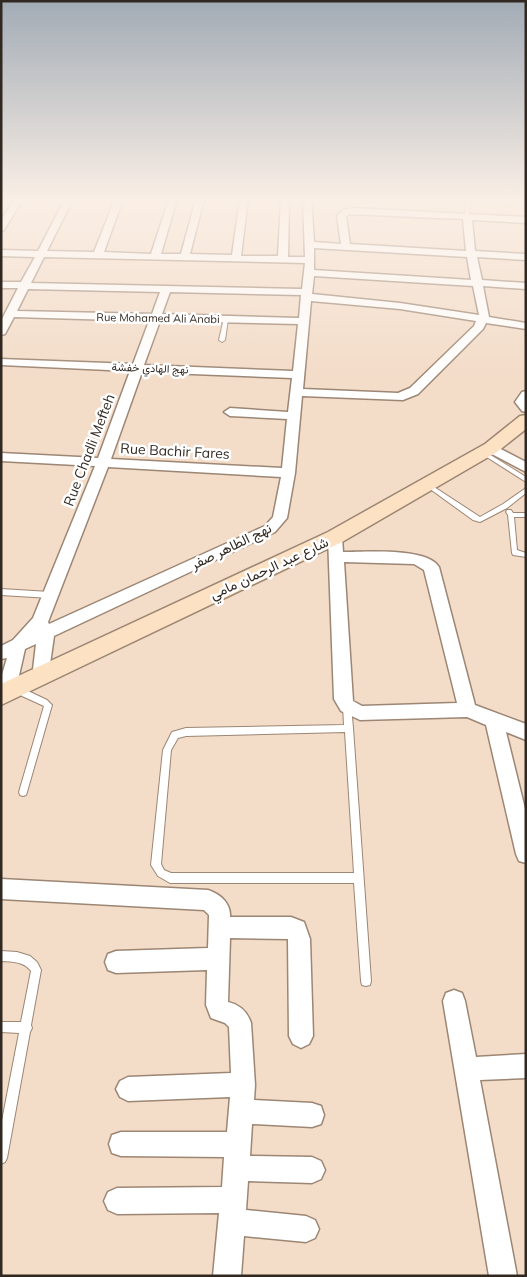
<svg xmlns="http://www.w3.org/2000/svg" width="527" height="1277" viewBox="0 0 527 1277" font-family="Mulish,Vazirmatn,sans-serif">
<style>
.built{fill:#edcfb6}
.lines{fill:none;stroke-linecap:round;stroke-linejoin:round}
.lane-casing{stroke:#9c8674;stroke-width:2}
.street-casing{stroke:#9c8674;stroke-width:3}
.secondary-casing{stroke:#9c8674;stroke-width:3}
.lane{fill:#fff;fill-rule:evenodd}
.street{fill:#fff;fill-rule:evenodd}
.secondary{fill:#fde1c3;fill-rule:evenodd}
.labels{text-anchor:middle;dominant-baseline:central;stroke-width:5;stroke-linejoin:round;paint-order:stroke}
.far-street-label{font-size:11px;fill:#312921;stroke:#fff}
.street-label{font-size:14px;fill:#312921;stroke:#fff}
</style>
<rect width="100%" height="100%" fill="#f3dcc8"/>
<path class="built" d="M526,199V209L317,200V199Z"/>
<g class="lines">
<defs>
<path id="lane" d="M466,199H470L469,217L467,218L465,217Z
M224,318L228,319L225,340L222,342L219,340Z
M484,451L526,477V482L482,454V452Z
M428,483L480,517L503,504L526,488V493L507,508L480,522L473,520L426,486L425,485Z
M507,510H511L513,513H526V517H514L517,550L526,553V557L513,555L512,553L508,515L506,512Z
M1,589L50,592L54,595L50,598L1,595Z
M18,685L28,691L47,700L52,705L27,792L26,795L23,796L20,795L19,792L44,706L22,696L14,688L15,686Z
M347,703L350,704L351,706L353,728L371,981L370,985L366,986L362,985L361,981L354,883H170L158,876L151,865L163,750L172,732L186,728L344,725L343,706L344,704ZM345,732L354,873H171L164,870L161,864L171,750L178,738L186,736Z
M1,951L17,952L30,956L37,962L41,970L31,1025L32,1028L30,1032L7,1158L5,1162L1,1164V1126L19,1033L1,1032V1022H21L31,971C23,961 13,962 1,961Z"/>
<path id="street" d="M15,199H23L4,230L1,231V220Z
M65,199H73L47,251L94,252L115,199H123L104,252L151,254L169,199H177L161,254H181L196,199H204L190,254L232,255L240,199H248L241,256H278L281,199H289L288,257H305L303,199H311L314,242L341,244L337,216L343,210L354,208L526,217V223L472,220L475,251L526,254V260L477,257L482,280L526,283V289L483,286L489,317L526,323V329L486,323L483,329L418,394L403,400L302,396L295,473L287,518L275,532L54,636L48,678L46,683L40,685L34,683L32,678L36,644L25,649L15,693L12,698L6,700L1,698V678L7,658L1,659V646L13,640L33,618L95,466L1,461V453L98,458L130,371L1,365V359L133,364L149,321L14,317L5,334L1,335V321L18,288H1V282H21L35,257L1,256V250L38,251ZM349,214L463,219L466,251L350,244L346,217ZM314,248L467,257L471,280L314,270ZM44,257L305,263L302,289L31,283ZM314,276L473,286L479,315L400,303L312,294ZM28,289L160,292L152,314L17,311ZM170,292L301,295L299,318L162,314ZM311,301L400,309L476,321L474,326L410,388L398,393L303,389ZM160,321L298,324L293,371L144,365ZM142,372L292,378L288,412L230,408L224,412L230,416L287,419L282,468L111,459ZM108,467L281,477L273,517L265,526L49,624L48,622Z
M526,391V412L522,411L515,402L522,392Z
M491,444L526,462V472L486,451L485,448L486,445Z
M335,532L340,533L342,537L343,552C365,552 427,547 439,567L475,705L526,724V740L506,732L526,813V863L519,861L516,854L486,725L467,717L360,720L341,711L334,699L328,537L330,533ZM344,562L414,564L424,570L457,703L362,706L353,701Z
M1,879L208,890C220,894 231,903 230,917H291L304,922L310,939L313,1036L309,1044L301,1048L293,1044L289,1036L288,939L230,938L228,1002C240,1005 247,1011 251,1023L255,1085L254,1100L312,1103L321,1106L324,1115L321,1124L312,1127L252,1124L250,1156L312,1157L321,1161L325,1170L321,1179L312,1183L248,1181L246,1210L306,1216L315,1220L319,1229L315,1238L306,1242L244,1236L241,1276H213L219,1213L117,1214L108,1210L104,1201L108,1192L117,1188L222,1187L224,1157L121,1156L112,1153L109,1144L112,1135L121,1132H227L230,1097L128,1101L120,1097L116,1089L120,1081L128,1077L231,1073L229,1027L225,1023L211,1018L206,1005L207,970L116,973L108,970L105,962L108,954L116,951L208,948L209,915L204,910L1,899Z
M454,990L462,993L465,1001L476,1057L526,1054V1078L480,1080L517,1276H489L443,1001L446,993Z"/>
<path id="secondary" d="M526,415V429L497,452L342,542L1,705V684L328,532L485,444L520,416Z"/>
</defs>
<use href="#lane" class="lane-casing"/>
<use href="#street" class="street-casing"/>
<use href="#secondary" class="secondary-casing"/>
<use href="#lane" class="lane"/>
<use href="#street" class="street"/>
<use href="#secondary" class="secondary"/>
</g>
<linearGradient id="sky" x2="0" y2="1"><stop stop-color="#a2abb5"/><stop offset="0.53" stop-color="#faefe6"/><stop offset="1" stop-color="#faefe6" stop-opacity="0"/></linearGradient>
<rect width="527" height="378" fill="url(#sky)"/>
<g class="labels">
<g class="far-street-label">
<text transform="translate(158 318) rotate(1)">Rue Mohamed Ali Anabi</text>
<text transform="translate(150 368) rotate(2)">نهج الهادي خفشة</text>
</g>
<g class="street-label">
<text transform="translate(89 450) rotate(-69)">Rue Chadli Mefteh</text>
<text transform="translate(175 451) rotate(3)">Rue Bachir Fares</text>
<text transform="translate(231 546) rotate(-26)">نهج الطاهر صفر</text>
<text transform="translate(269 568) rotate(-25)">شارع عبد الرحمان مامي</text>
</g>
</g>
<rect width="527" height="1277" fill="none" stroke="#312921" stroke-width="5"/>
</svg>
